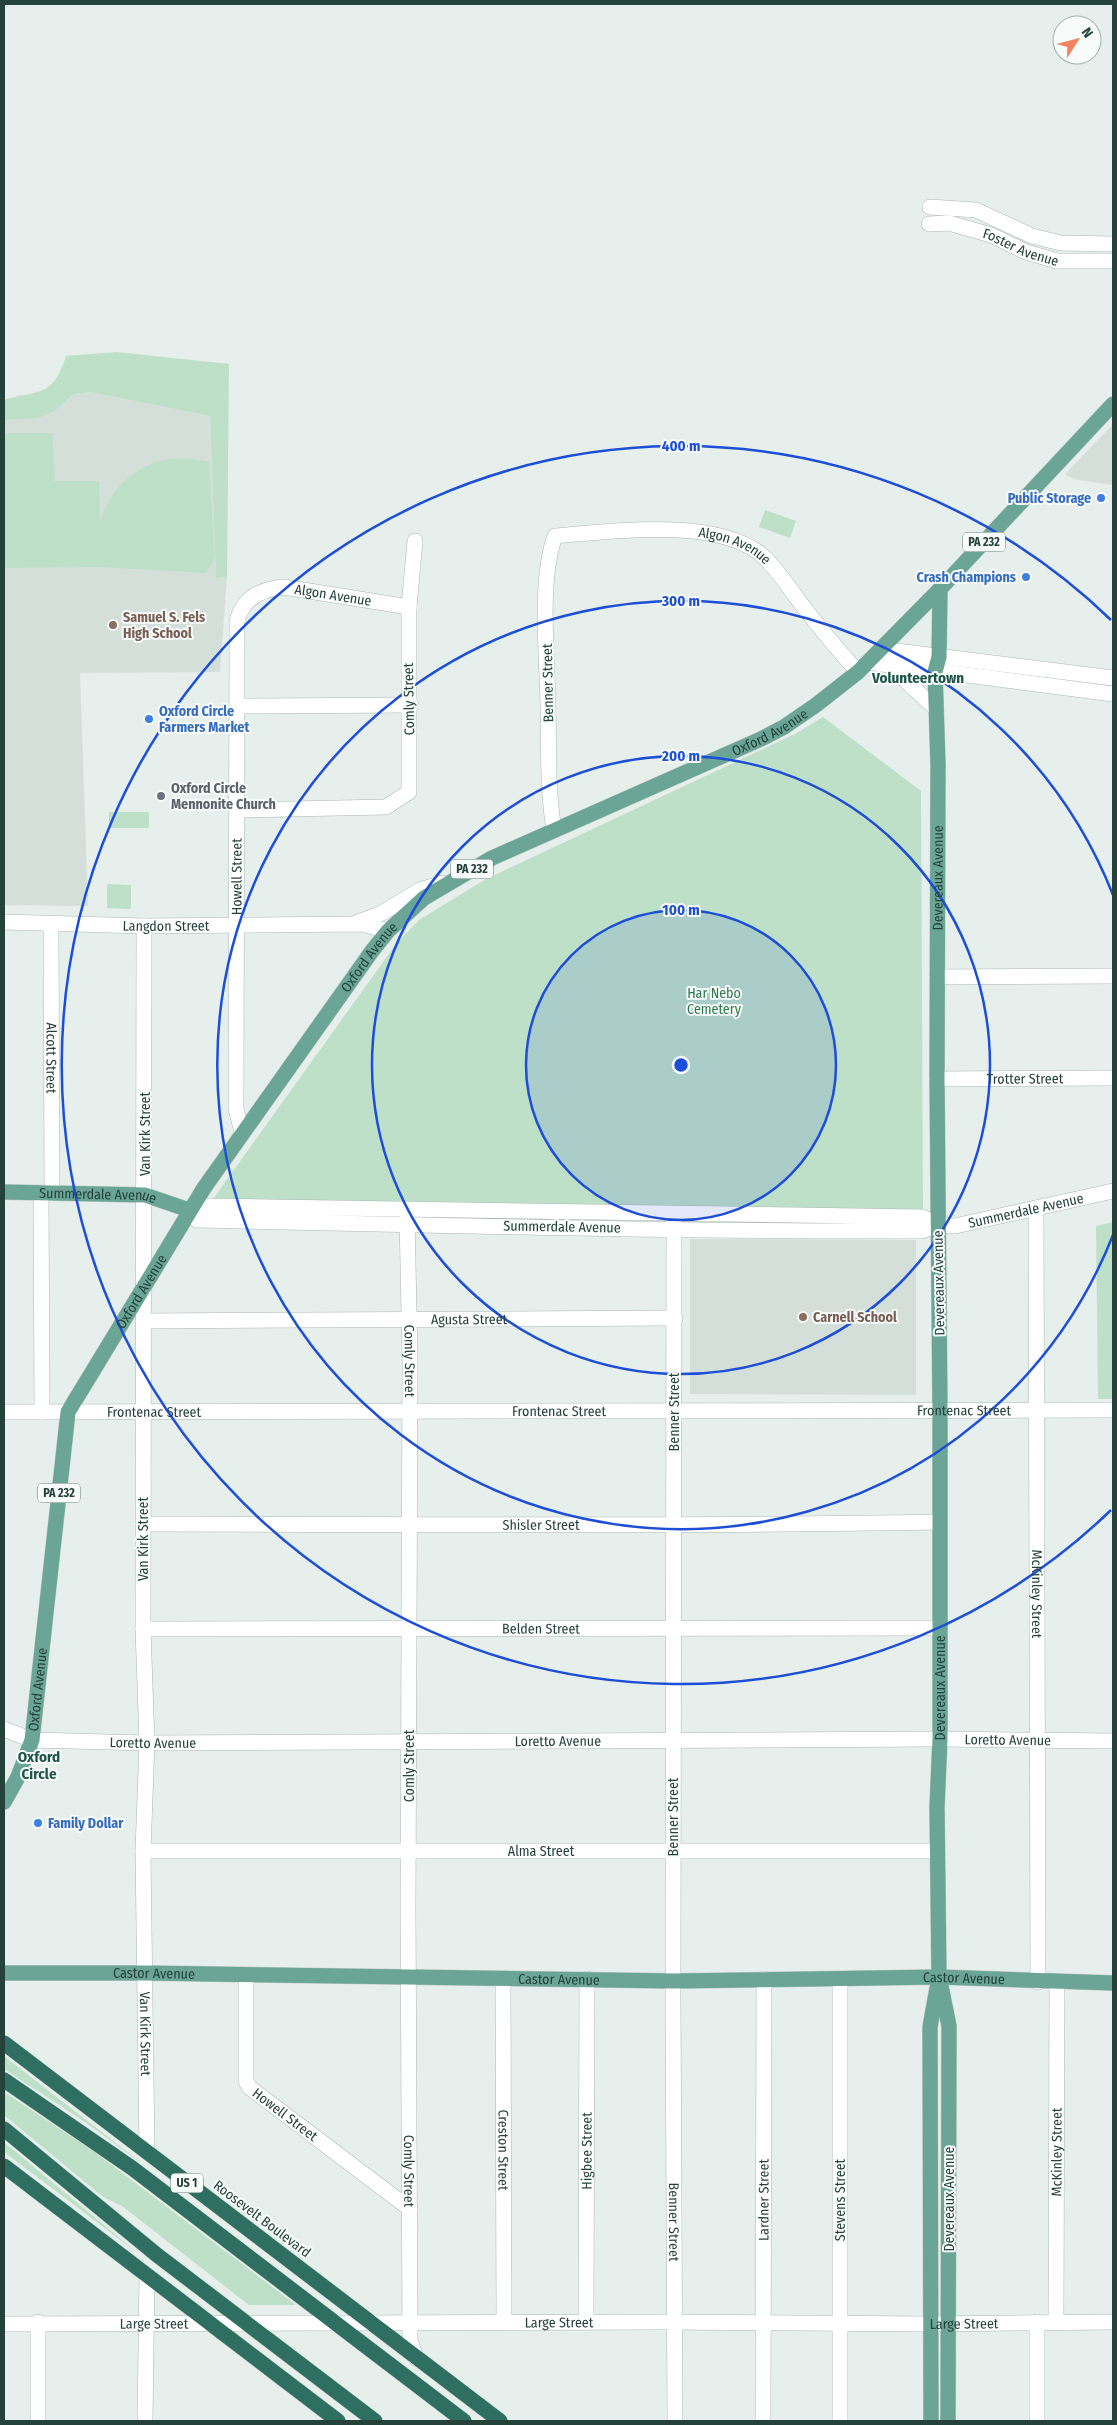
<svg xmlns="http://www.w3.org/2000/svg" width="1117" height="2425" viewBox="0 0 1117 2425" font-family="'Fira Sans Condensed',sans-serif">
<style>
.built{fill:#d4dfda}
.green{fill:#bfe0c8}
.lines{fill:none;stroke-linecap:round;stroke-linejoin:round}
.minor-casing{stroke:#a8b8b2;stroke-width:16}
.major-casing{stroke:#c2cac8;stroke-width:16}
.highway-casing{stroke:#c2cac8;stroke-width:16}
.minor{stroke:#fff;stroke-width:15}
.major{stroke:#6aa596;stroke-width:15}
.highway{stroke:#2f6f62;stroke-width:15}
.ring{fill:none;stroke:#1d4ed8;stroke-width:2.5}
.shop-dot{fill:#3f7fe0;stroke:#f7fbf9;stroke-width:2}
.education-dot{fill:#8d6e63;stroke:#f7fbf9;stroke-width:2}
.worship-dot{fill:#6b7280;stroke:#f7fbf9;stroke-width:2}
.labels{text-anchor:middle;dominant-baseline:central;stroke-width:4;stroke-linejoin:round;paint-order:stroke}
.shield{fill:#f7fbf9;stroke:#637a73;stroke-width:1}
.shield-label{font-size:12px;font-weight:bold;fill:#24423a}
.street-label{font-size:14px;fill:#24423a;stroke:#f7fbf9}
.shop-label{font-size:14px;font-weight:bold;fill:#366cbe;stroke:#f7fbf9;text-anchor:end}
.education-label{font-size:14px;font-weight:bold;fill:#785e54;stroke:#f7fbf9;text-anchor:start}
.worship-label{font-size:14px;font-weight:bold;fill:#5b616d;stroke:#f7fbf9;text-anchor:start}
.park-label{font-size:14px;fill:#2d7a4b;stroke:#f7fbf9}
.neighbourhood-label{font-size:15px;font-weight:bold;fill:#1f5548;stroke:#f7fbf9}
.centre{fill:#1d4ed8;stroke:#f7fbf9;stroke-width:2.5}
.ring-label{font-size:15px;text-anchor:middle;font-weight:bold;fill:#1d4ed8;stroke:#f7fbf9;stroke-width:4;stroke-linejoin:round;paint-order:stroke}
</style>
<rect width="100%" height="100%" fill="#e6efeb"/>
<path class="built" d="M90,392L210,416L216,578L227,577L220,672L80,673L88,906L4,905V400L21,395L55,411L74,394Z
M1113,424V485L1073,479L1065,474Z
M690,1239L916,1240V1395L690,1394Z"/>
<path class="green" d="M117,352L229,364L227,577L216,578L210,416L90,392L74,394L55,411L38,418L4,420V400C40,390 53,397 66,356Z
M4,433H52L55,478L52,481H99L100,520C118,472 158,449 209,462L215,558L206,573L99,567L4,568Z
M765,510L796,521L790,538L759,527Z
M823,717L921,791L923,1212L213,1199L396,944L419,920L486,879L795,734Z
M109,812H149V828H109Z
M107,884L131,885V909L107,908Z
M1113,1222V1399H1098L1096,1226Z
M4,2056L148,2168L85,2122L4,2069Z
M4,2092L92,2150L296,2305H249L122,2206L103,2197L4,2115Z
M4,2142L139,2254L4,2152Z"/>
<g class="lines">
<defs>
<g id="minor">
<path d="M930,207L976,210L1032,236L1061,243L1113,244"/>
<path id="s1" d="M929,224L949,223L991,235L1026,252L1057,261H1113"/>
<path d="M880,649L1113,678"/>
<path d="M867,662L1113,694"/>
<path d="M888,664L935,708"/>
<path d="M237,706L411,705"/>
<path d="M238,810L386,807L409,792V607L415,541"/>
<path id="s2" d="M554,830C547,788 549,746 548,704C547,656 539,580 555,536C611,531 724,516 766,559C779,572 789,587 799,601C818,626 837,649 858,672"/>
<path id="s3" d="M4,922L144,926L362,924L388,931"/>
<path d="M358,922L380,914L420,890L443,883"/>
<path id="s4" d="M51,923L52,1193"/>
<path id="s5" d="M144,926L143,1629L147,1743L143,1851L147,2152"/>
<path d="M937,977L1113,976"/>
<path id="s6" d="M937,1079L1113,1078"/>
<path id="s7" d="M242,1132L236,1109L237,622C242,598 261,589 284,587L409,607"/>
<path d="M41,1193L42,1412"/>
<path id="s8" d="M1036,1208L1038,1982"/>
<path id="s9" d="M407,1216L410,1361L408,1908L410,2340L416,2358"/>
<path id="s10" d="M674,1220L673,1997L675,2421"/>
<path id="s11" d="M938,1225L922,1231C681,1232 439,1225 197,1220L189,1210L207,1206L922,1217L938,1225L955,1226L1113,1191"/>
<path id="s12" d="M143,1321L675,1318"/>
<path id="s13" d="M4,1412L1113,1410"/>
<path id="s14" d="M143,1524C409,1524 674,1527 939,1522"/>
<path id="s15" d="M143,1629L939,1628"/>
<path id="s16" d="M4,1729L32,1740L147,1743L940,1739L1113,1741"/>
<path id="s17" d="M143,1851H937"/>
<path id="s18" d="M246,1975V2081L249,2087L410,2209"/>
<path id="s19" d="M503,1978L504,2322"/>
<path id="s20" d="M586,2322L587,1979"/>
<path id="s21" d="M1056,2322L1057,1982"/>
<path id="s22" d="M4,2324L663,2322L929,2324L1113,2322"/>
<path d="M38,2421V2322"/>
<path d="M145,2421L147,2275"/>
<path id="s23" d="M763,2421L764,1979"/>
<path d="M840,2421V1979"/>
<path d="M1037,2421V2322"/>
</g>
<g id="major">
<path id="s24" d="M4,1192L145,1195L189,1210"/>
<path id="s25" d="M4,1802L18,1777L32,1740L68,1412L204,1188L372,951L388,931L424,898L492,858L761,739L784,727L816,705L858,672L940,589L1113,404"/>
<path id="s26" d="M4,1973H145L673,1981L939,1977L1113,1983"/>
<path d="M941,1986L949,2026L948,2421"/>
<path id="s27" d="M931,2421L930,2027L939,1977L937,1807L940,1739V1412L937,1079L938,764L935,672L939,657L940,589"/>
</g>
<path id="highway" d="M4,2043L500,2421
M4,2080L132,2168L464,2421
M4,2129L157,2255L375,2421
M4,2166L338,2421"/>
</defs>
<use href="#minor" class="minor-casing"/>
<use href="#major" class="major-casing"/>
<use href="#highway" class="highway-casing"/>
<use href="#minor" class="minor"/>
<use href="#major" class="major"/>
<use href="#highway" class="highway"/>
</g>
<circle cx="681" cy="1065" r="155" fill="#1d4ed8" fill-opacity=".12"/>
<g class="ring">
<circle cx="681" cy="1065" r="155"/>
<circle cx="681" cy="1065" r="309"/>
<path d="M1113 1235A464 464 0 1 1 1113 895"/>
<path d="M1111 1510A619 619 0 1 1 1111 620"/>
</g>
<g class="shop-dot">
<circle cx="1101" cy="498" r="5"/>
<circle cx="1026" cy="577" r="5"/>
<circle cx="149" cy="719" r="5"/>
<circle cx="38" cy="1823" r="5"/>
</g>
<g class="education-dot">
<circle cx="113" cy="625" r="5"/>
<circle cx="803" cy="1317" r="5"/>
</g>
<circle class="worship-dot" cx="161" cy="796" r="5"/>
<g class="labels">
<g class="shield">
<rect x="963" y="532.5" width="42" height="19" rx="4"/>
<rect x="451" y="859.5" width="42" height="19" rx="4"/>
<rect x="38" y="1483.5" width="42" height="19" rx="4"/>
<rect x="171" y="2173.5" width="32" height="19" rx="4"/>
</g>
<g class="shield-label">
<text x="984" y="542">PA 232</text>
<text x="472" y="869">PA 232</text>
<text x="59" y="1493">PA 232</text>
<text x="187" y="2183">US 1</text>
</g>
<g class="street-label">
<text stroke="none"><textPath href="#s1" startOffset="96">Foster Avenue</textPath></text>
<text stroke="none"><textPath href="#s2" startOffset="478">Algon Avenue</textPath></text>
<text stroke="none"><textPath href="#s7" startOffset="624">Algon Avenue</textPath></text>
<text transform="translate(548 683) rotate(-91)">Benner Street</text>
<text transform="translate(409 699) rotate(-91)">Comly Street</text>
<text stroke="none"><textPath href="#s25" startOffset="1409">Oxford Avenue</textPath></text>
<text stroke="none"><textPath href="#s7" startOffset="256">Howell Street</textPath></text>
<text stroke="none"><textPath href="#s27" startOffset="1544">Devereaux Avenue</textPath></text>
<text stroke="none"><textPath href="#s3" startOffset="162">Langdon Street</textPath></text>
<text stroke="none"><textPath href="#s25" startOffset="944">Oxford Avenue</textPath></text>
<text stroke="none"><textPath href="#s4" startOffset="135">Alcott Street</textPath></text>
<text stroke="none"><textPath href="#s6" startOffset="88">Trotter Street</textPath></text>
<text transform="translate(145 1134) rotate(-90)">Van Kirk Street</text>
<text stroke="none"><textPath href="#s24" startOffset="94">Summerdale Avenue</textPath></text>
<text stroke="none"><textPath href="#s11" startOffset="1596">Summerdale Avenue</textPath></text>
<text transform="translate(562 1227) rotate(1)">Summerdale Avenue</text>
<text transform="translate(939 1283) rotate(-91)">Devereaux Avenue</text>
<text stroke="none"><textPath href="#s25" startOffset="539">Oxford Avenue</textPath></text>
<text stroke="none"><textPath href="#s12" startOffset="326">Agusta Street</textPath></text>
<text stroke="none"><textPath href="#s9" startOffset="145">Comly Street</textPath></text>
<text stroke="none"><textPath href="#s13" startOffset="555">Frontenac Street</textPath></text>
<text stroke="none"><textPath href="#s13" startOffset="960">Frontenac Street</textPath></text>
<text transform="translate(674 1412) rotate(-90)">Benner Street</text>
<text stroke="none"><textPath href="#s13" startOffset="150">Frontenac Street</textPath></text>
<text stroke="none"><textPath href="#s14" startOffset="398">Shisler Street</textPath></text>
<text transform="translate(143 1539) rotate(-90)">Van Kirk Street</text>
<text stroke="none"><textPath href="#s8" startOffset="386">McKinley Street</textPath></text>
<text stroke="none"><textPath href="#s15" startOffset="398">Belden Street</textPath></text>
<text stroke="none"><textPath href="#s27" startOffset="734">Devereaux Avenue</textPath></text>
<text stroke="none"><textPath href="#s25" startOffset="119">Oxford Avenue</textPath></text>
<text stroke="none"><textPath href="#s16" startOffset="556">Loretto Avenue</textPath></text>
<text stroke="none"><textPath href="#s16" startOffset="1006">Loretto Avenue</textPath></text>
<text stroke="none"><textPath href="#s16" startOffset="151">Loretto Avenue</textPath></text>
<text transform="translate(409 1766) rotate(-90)">Comly Street</text>
<text transform="translate(673 1817) rotate(-90)">Benner Street</text>
<text stroke="none"><textPath href="#s17" startOffset="398">Alma Street</textPath></text>
<text stroke="none"><textPath href="#s26" startOffset="150">Castor Avenue</textPath></text>
<text stroke="none"><textPath href="#s26" startOffset="555">Castor Avenue</textPath></text>
<text stroke="none"><textPath href="#s26" startOffset="960">Castor Avenue</textPath></text>
<text stroke="none"><textPath href="#s5" startOffset="1108">Van Kirk Street</textPath></text>
<text stroke="none"><textPath href="#s18" startOffset="158">Howell Street</textPath></text>
<text stroke="none"><textPath href="#s19" startOffset="172">Creston Street</textPath></text>
<text stroke="none"><textPath href="#s20" startOffset="171">Higbee Street</textPath></text>
<text stroke="none"><textPath href="#s21" startOffset="170">McKinley Street</textPath></text>
<text stroke="none"><textPath href="#s9" startOffset="955">Comly Street</textPath></text>
<text transform="translate(949 2199) rotate(-90)">Devereaux Avenue</text>
<text stroke="none"><textPath href="#s23" startOffset="221">Lardner Street</textPath></text>
<text transform="translate(840 2200) rotate(-90)">Stevens Street</text>
<text transform="translate(262 2219) rotate(37)">Roosevelt Boulevard</text>
<text stroke="none"><textPath href="#s10" startOffset="1002">Benner Street</textPath></text>
<text stroke="none"><textPath href="#s22" startOffset="555">Large Street</textPath></text>
<text stroke="none"><textPath href="#s22" startOffset="150">Large Street</textPath></text>
<text stroke="none"><textPath href="#s22" startOffset="960">Large Street</textPath></text>
</g>
<g class="shop-label">
<text x="1091" y="498">Public Storage</text>
<text x="1016" y="577">Crash Champions</text>
<text x="159" y="711" text-anchor="start">Oxford Circle<tspan x="159" dy="16">Farmers Market</tspan></text>
<text x="48" y="1823" text-anchor="start">Family Dollar</text>
</g>
<g class="education-label">
<text x="123" y="617">Samuel S. Fels<tspan x="123" dy="16">High School</tspan></text>
<text x="813" y="1317">Carnell School</text>
</g>
<g class="worship-label">
<text x="171" y="788">Oxford Circle<tspan x="171" dy="16">Mennonite Church</tspan></text>
</g>
<g class="park-label">
<text x="714" y="993">Har Nebo<tspan x="714" dy="16">Cemetery</tspan></text>
</g>
<g class="neighbourhood-label">
<text x="918" y="678">Volunteertown</text>
<text x="39" y="1757">Oxford<tspan x="39" dy="17">Circle</tspan></text>
</g>
</g>
<circle cx="681" cy="1065" r="8" class="centre"/>
<g class="ring-label">
<text x="681" y="451">400 m</text>
<text x="681" y="606">300 m</text>
<text x="681" y="761">200 m</text>
<text x="681" y="915">100 m</text>
</g>
<rect width="1117" height="2425" fill="none" stroke="#24423a" stroke-width="10"/>
<g transform="translate(1077 40) rotate(54)"><circle r="24" fill="#f7fbf9" stroke="#a3b1ad"/>
<path d="M0-4L9 19L0 12L-9 19Z" fill="#f4845f"/>
<text y="-8" font-size="14" font-weight="bold" text-anchor="middle" fill="#24423a">N</text>
</g>
</svg>
